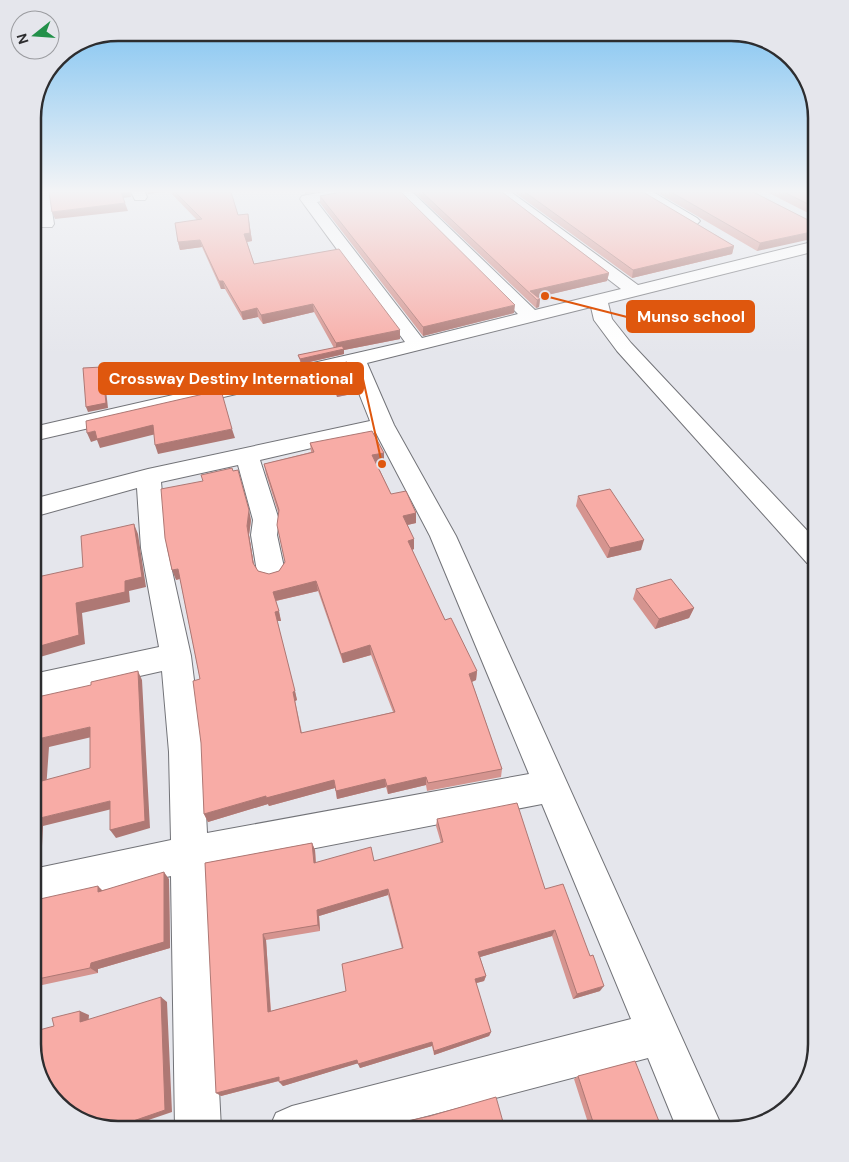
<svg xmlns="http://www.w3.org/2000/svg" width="849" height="1162" viewBox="0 0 849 1162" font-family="'DM Sans',sans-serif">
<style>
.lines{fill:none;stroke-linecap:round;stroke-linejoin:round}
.minor-casing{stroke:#727378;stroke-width:2}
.minor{fill:#fff;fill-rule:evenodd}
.wall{fill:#d5948f;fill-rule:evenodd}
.shaded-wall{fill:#ae7874}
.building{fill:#f8aca6;stroke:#ae7874;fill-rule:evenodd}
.rim{fill:none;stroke:#2d2d2f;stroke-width:2.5}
.leader{fill:none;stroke:#df570e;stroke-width:2}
.callout-dot{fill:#df570e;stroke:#e5e6ec;stroke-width:2}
.callout{fill:#df570e;stroke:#df570e;stroke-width:2}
.callout-label{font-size:16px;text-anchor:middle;font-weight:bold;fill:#fff}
</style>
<rect width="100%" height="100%" fill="#e5e6ec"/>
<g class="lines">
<defs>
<path id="minor" d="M35,192H49L54,224L52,227H40L38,224Z
M131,192H145L147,197L145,200H135Z
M324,192H356L354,195L349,196L317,202L422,338L518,314L397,192H412L535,310L621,289L495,192H511L638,285L816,241V251L608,303L612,319L631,343L816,540V566L807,563L617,351L594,320L591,307L367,363L394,425L456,536L723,1129H677L648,1058L377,1129H269L276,1113L292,1106L631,1019L542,804L208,869L221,1129H175L171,876L33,907V869L171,840L169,752L162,671L33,700V674L159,647L141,548L137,488L33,517V499L148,469L370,421L349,368L33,441V427L405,342L300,199L302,196ZM376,433L430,536L529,774L207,833L203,752L191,656L167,548L161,482L238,465L253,520L251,535L257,572L261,579L271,582L281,579L285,572L277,535L279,520L260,460Z
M636,192H653L697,218L700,221L697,224H687Z"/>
</defs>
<use href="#minor" class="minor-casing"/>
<use href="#minor" class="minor"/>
</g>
<path class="wall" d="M170,192H233H231L238,215L249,222L252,241L247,242L254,264L400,330V339L344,350V354L301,364L298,355L334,348L314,312L263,324L258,317L243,320L225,289H221L202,247L180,250L178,242L197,220Z
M414,192H502L609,273L607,281L538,297L540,299L539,307L536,308Z
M514,192H643L734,246L732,254L632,278Z
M656,192H753L812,222L757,251Z
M767,192H816V217Z
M320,196L514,313L423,336L320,203Z
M347,362L357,393L337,397L333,388L312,393L307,380L306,372Z
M310,443L384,453V463L377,464L391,494L416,513V523L407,525L414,549L412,550L445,620L477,671L476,680L472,682L502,769L501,777L427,791L426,785L388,794L386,787L337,799L335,788L269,806L268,804L208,822L204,814L200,679L180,579L176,580L251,520L249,535L254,565L258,571L269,574L279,571L285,562L278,512L266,474L264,464L311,452ZM318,591L343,663L371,655L393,712L302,733L295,701L297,700L277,621H281L276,601Z
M578,496L641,550L607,558L576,506Z
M636,589L694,608L689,618L655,629L633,599Z
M437,819L545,889L600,991L573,999L552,936L480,957L486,976L484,981L476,983L491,1032L489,1036L434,1055L432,1046L360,1068L358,1063L283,1086L279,1081L221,1096L205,863L312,843L315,850L316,863L374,861L441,843L436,826ZM388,895L402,949L346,991L271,1011L266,940L320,931L319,916Z
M169,879L170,948L98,969V973L33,987V908L103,890Z
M578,1076L662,1129H590L574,1079Z"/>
<path class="shaded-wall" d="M33,192L36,222L33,223Z
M121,192H130L131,197L123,198Z
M147,192H164L148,194Z
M305,192H315L305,194Z
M125,203L128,211L55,219L52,212Z
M248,214L252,241L246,242L244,234Z
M816,231V238L757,251L760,243Z
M200,240L202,247L180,250L178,242Z
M734,246L732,254L632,278L633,270Z
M609,273L607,281L535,298L530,291Z
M219,281H223L225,289H221Z
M540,299L539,307L536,308L537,300Z
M313,304L314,312L263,324L261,315Z
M515,305L514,313L423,336V327Z
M257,308L258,317L243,320L241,312Z
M400,330V339L344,350V354L301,364L300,359L336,351V343Z
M102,367L104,372L108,408L88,412L86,407Z
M332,380L333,388L312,393L311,385Z
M356,385L357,393L337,397L336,389Z
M153,425L156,434L100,448L97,440L91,442L87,433L95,431Z
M232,429L235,438L158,454L155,445Z
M33,441L35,467H33Z
M384,453V463L373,465L372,455Z
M249,510L251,520L249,535L255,572L253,563L247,526Z
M416,513V523L403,526V516Z
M134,524L138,534L146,587L129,591L130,602L82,613L85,644L33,659V648L76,603L125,581Z
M414,539V549L409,551L408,541Z
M33,540L35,544L33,570Z
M644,540L641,550L607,558L610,548Z
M178,569L182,578L176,580L172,570Z
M316,581L318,591L275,601L273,592Z
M694,608L689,618L655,629L659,619Z
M279,611L281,621H277L275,612Z
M370,645L371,655L343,663L341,654Z
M138,671L142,680L150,828L116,838L110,830Z
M477,671L476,680L469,683V674Z
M295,691L297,700L295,701L304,741L293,692Z
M90,727L96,736L49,747L46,790L38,782L42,738Z
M426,777V785L388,794L387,786Z
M385,779L386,787L337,799L336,791Z
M334,780L335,788L269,806L268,804L208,822L204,814L266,796Z
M110,801L116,808L43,826L42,846L33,849V839L36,819Z
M312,843L315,850L316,871L314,863Z
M164,872L169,879L170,948L98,969V973L90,968L91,963Z
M98,886L105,893L98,892Z
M388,889V895L319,916L320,931L318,925L317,910Z
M555,930L552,936L477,958L478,952Z
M263,934L266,940L271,1017L268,1012Z
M486,976L484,981L473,984L475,979Z
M604,986L600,991L573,999L577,994Z
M161,997L167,1002L172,1112L122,1129H110Z
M80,1011L89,1015L88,1027L80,1022Z
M491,1032L489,1036L434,1055V1051Z
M432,1042V1046L360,1068L358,1064Z
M357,1060L359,1063L283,1086L279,1082Z
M279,1077L282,1080L221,1096L216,1093Z"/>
<path class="building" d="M49,192H121L125,203L52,212Z
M175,192H231L238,215L248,214L250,233L244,234L254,264L339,249L400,330L336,343L313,304L261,315L257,308L241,312L223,281H219L200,240L178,242L175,223L202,219Z
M341,192H401L515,305L423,327L320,196Z
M422,192H502L609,273L530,291L540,299L537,300Z
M525,192H643L734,246L633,270Z
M671,192H753L812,222L816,223V231L760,243Z
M784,192H816V208Z
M342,346L344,349L300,359L298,355Z
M347,362L356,385L336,389L332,380L311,385L306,372Z
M102,367L106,403L86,407L83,368Z
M221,390L232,429L155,445L153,425L97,439L95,431L87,433L86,421Z
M372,431L384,453L372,455L391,494L406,491L416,513L403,516L414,539L408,541L445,620L451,618L477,671L469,674L502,769L428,783L426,777L387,786L385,779L336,791L334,780L266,798V796L204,814L201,743L193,681L200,679L178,569L172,570L165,538L161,489L203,481L201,475L232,468L233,471L238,470L249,510L247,526L253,563L258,571L269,574L279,571L285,562L277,525L279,510L264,464L314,452L310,443ZM316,581L341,654L370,645L395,712L301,733L293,692L295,691L275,612L279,611L273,592Z
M610,489L644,540L610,548L578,496Z
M134,524L142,577L125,581V592L76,603L79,635L33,648V578L83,567L81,536Z
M671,579L694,608L659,619L636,589Z
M138,671L145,821L110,830V801L36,819L34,839H33V698L91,685V682ZM90,727V768L38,782L42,738Z
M517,803L545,889L563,884L590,956L593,955L604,986L577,994L555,930L478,952L486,976L475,979L491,1032L434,1051L432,1042L358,1064L357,1060L279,1082V1077L216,1093L205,863L312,843L314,863L371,847L374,861L443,842L437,819ZM388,889L403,948L342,964L346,991L268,1012L263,934L318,925L317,910Z
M164,872V942L91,963L90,968L33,980V908L39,907L40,899L98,886V892Z
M161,997L165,1110L110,1129L75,1118L44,1087L32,1044V1032L54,1026L52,1018L80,1011V1022Z
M635,1061L662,1129H589L595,1128L578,1076Z
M496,1097L505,1129H363L376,1128L430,1116Z"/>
<linearGradient id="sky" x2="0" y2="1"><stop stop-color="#78c0f1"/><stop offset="0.54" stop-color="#f3f4f6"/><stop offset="1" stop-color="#f3f4f6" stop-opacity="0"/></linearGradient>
<rect width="849" height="354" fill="url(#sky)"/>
<path d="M0 0H849V1162H0ZM118 41H731A77 77 0 0 1 808 118V1044A77 77 0 0 1 731 1121H118A77 77 0 0 1 41 1044V118A77 77 0 0 1 118 41Z" fill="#e5e6ec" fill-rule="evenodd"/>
<path class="rim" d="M118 41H731A77 77 0 0 1 808 118V1044A77 77 0 0 1 731 1121H118A77 77 0 0 1 41 1044V118A77 77 0 0 1 118 41Z"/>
<path class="leader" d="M545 296L627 317M382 464L363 379"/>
<g class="callout-dot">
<circle cx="545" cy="296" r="5"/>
<circle cx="382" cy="464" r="5"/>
</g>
<g class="callout">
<rect x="627" y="301" width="127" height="31" rx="5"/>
<rect x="99" y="363" width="264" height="31" rx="5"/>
</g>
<g class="callout-label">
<text x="691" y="322">Munso school</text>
<text x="231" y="384">Crossway Destiny International</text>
</g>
<g transform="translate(35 35) rotate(253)"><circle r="24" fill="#e5e6ec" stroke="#9b9ca0"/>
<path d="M0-4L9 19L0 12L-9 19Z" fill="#229049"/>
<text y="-8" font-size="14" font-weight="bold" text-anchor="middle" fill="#2d2d2f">N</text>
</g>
</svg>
